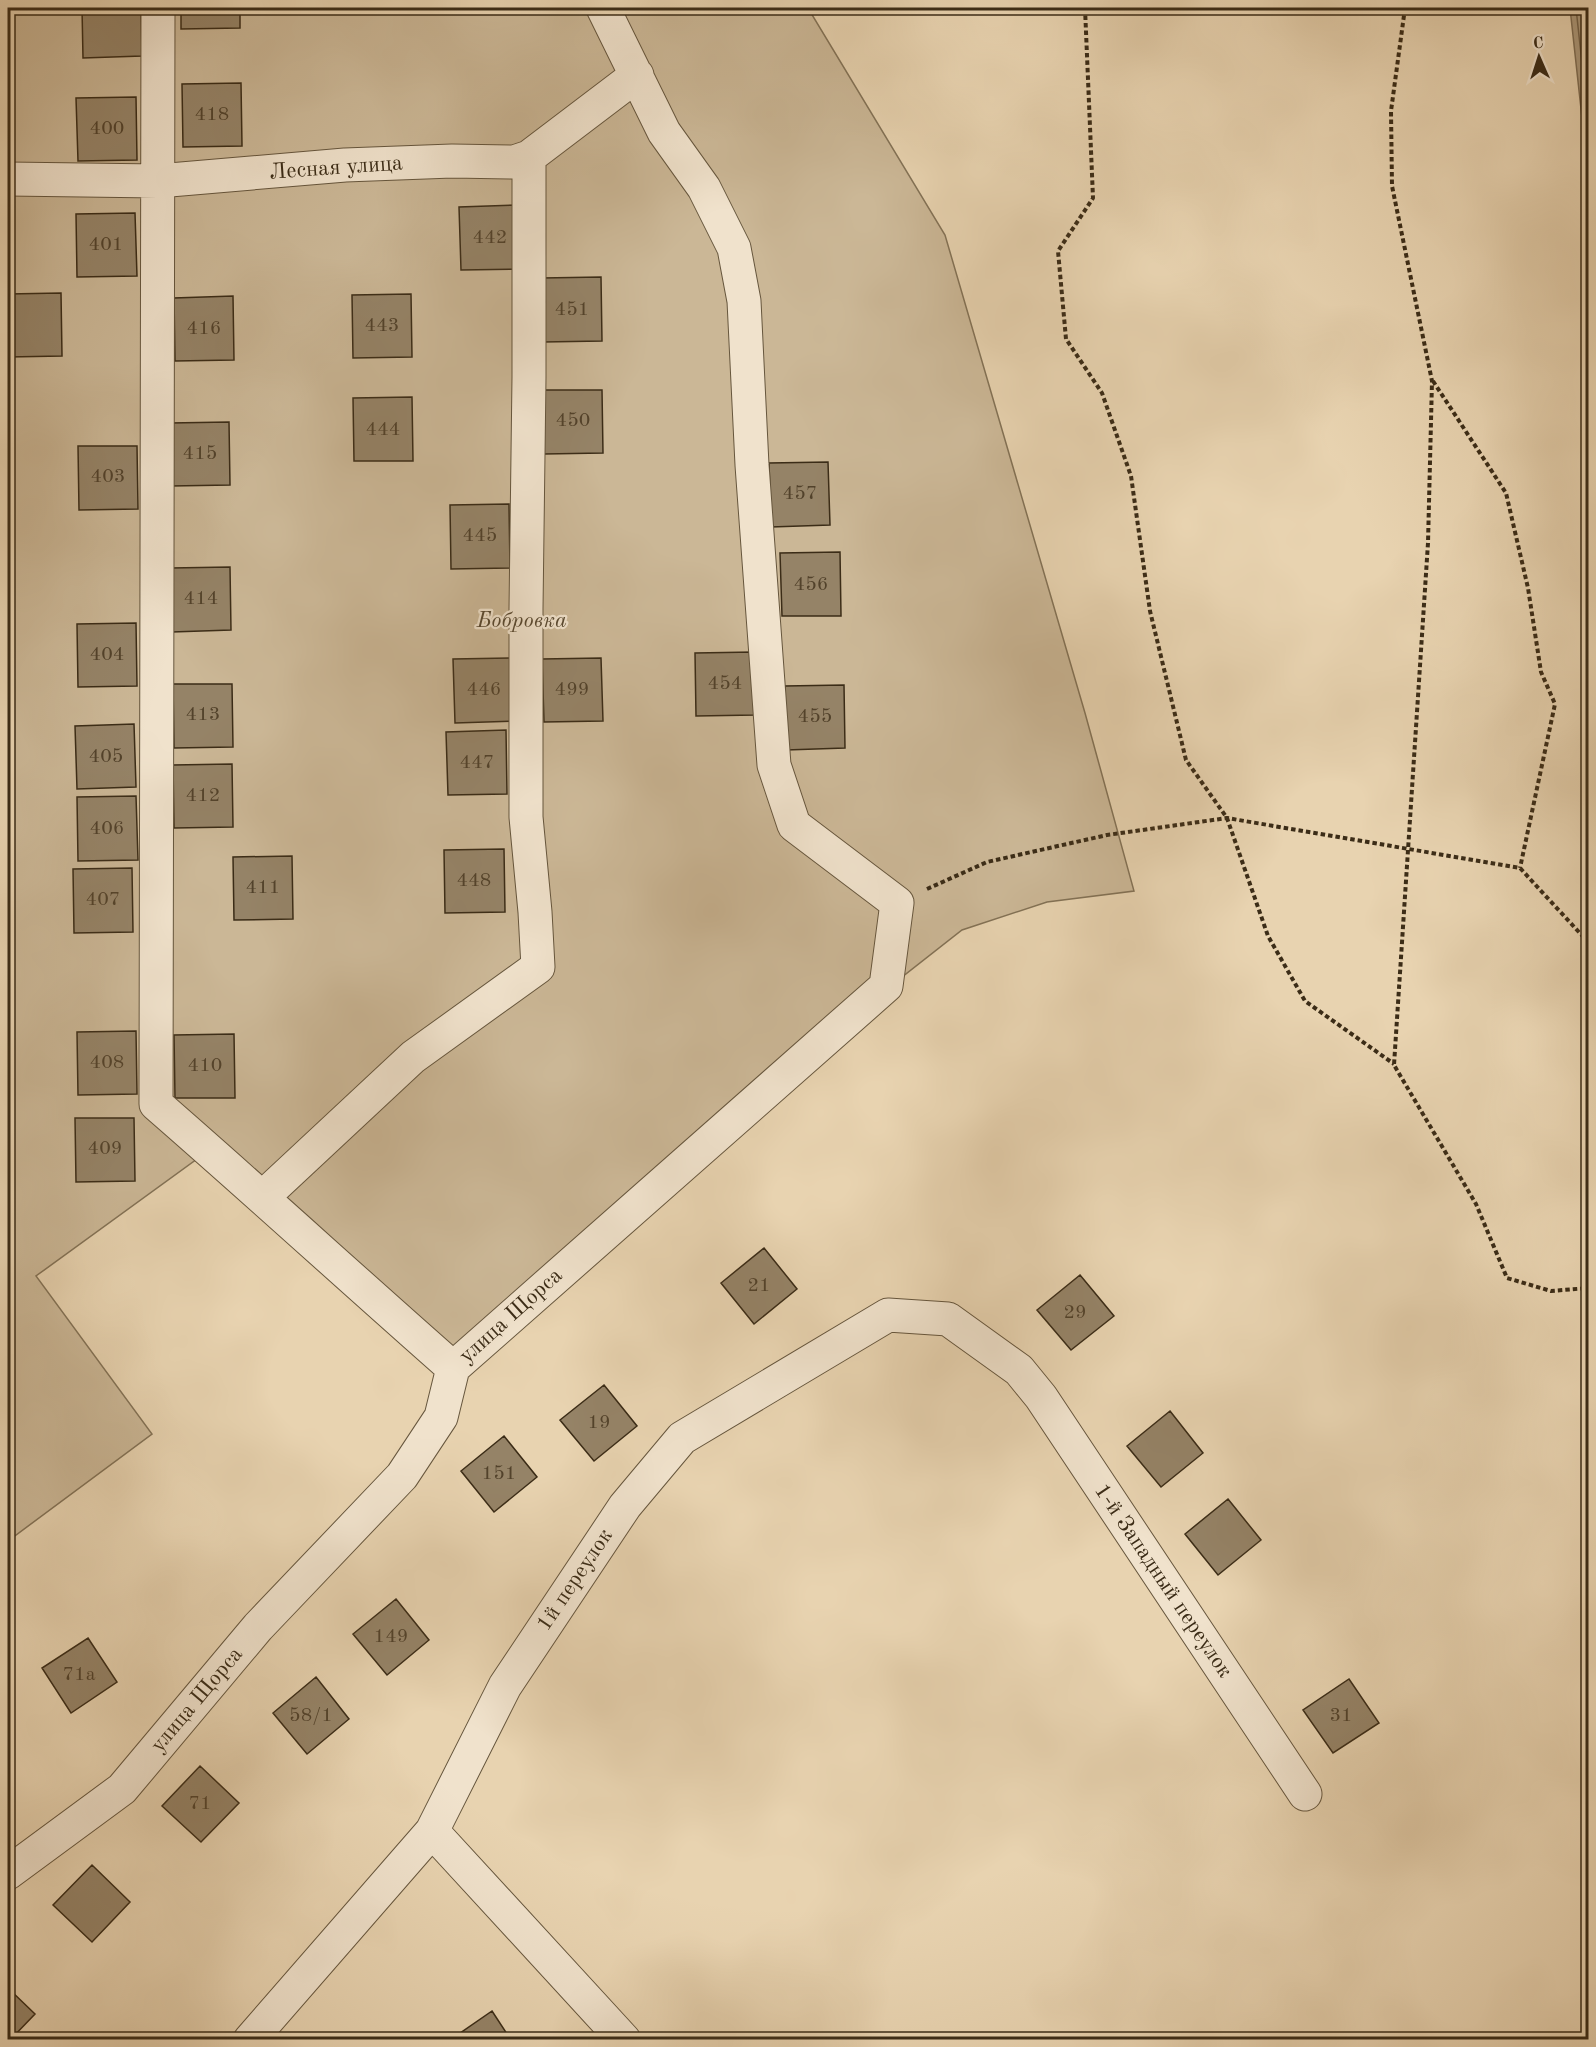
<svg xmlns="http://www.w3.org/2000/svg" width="1596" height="2047" viewBox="0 0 1596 2047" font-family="'Old Standard TT',serif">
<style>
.green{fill:#cbb796;stroke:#837256;stroke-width:1.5}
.water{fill:#ad9a7c;stroke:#7f6e54;stroke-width:1.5}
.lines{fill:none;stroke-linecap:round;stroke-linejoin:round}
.shore{stroke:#74634a;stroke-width:1.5}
.building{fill:#958367;stroke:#3b2c17;stroke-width:1.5}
.minor-casing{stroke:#66563d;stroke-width:35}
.path{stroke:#3b2c17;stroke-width:4;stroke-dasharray:4.5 3;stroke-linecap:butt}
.minor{stroke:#f0e2cc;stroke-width:33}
.labels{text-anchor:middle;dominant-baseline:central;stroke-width:4.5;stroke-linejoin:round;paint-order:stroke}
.number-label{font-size:20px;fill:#52422b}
.street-label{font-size:22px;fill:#3b2c17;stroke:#f0e2cc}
.park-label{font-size:22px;font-style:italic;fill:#584830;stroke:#f0e2cc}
</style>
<rect width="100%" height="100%" fill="#e8d3b0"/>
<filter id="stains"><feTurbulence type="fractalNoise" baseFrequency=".00333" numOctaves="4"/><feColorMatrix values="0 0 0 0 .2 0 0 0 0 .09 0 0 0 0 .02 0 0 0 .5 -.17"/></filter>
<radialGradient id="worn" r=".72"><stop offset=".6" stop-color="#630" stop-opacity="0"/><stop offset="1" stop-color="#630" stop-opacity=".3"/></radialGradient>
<path class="green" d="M8,8H808L945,235L1085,713L1134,891L1047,902L962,930L753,1094L447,1368L215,1146L36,1276L152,1434L8,1541Z"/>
<path class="water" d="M1570,8H1588V173Z"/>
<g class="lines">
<path class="shore" d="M1576,8L1588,119"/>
</g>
<path class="building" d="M82,8H141L142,56L83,58Z
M181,8H240V28L181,29Z
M241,83L242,146L183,147L182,84Z
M136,97L137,160L78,161L76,98Z
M518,205L520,269L461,270L459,207Z
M135,213L137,276L77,277L76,214Z
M601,277L602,341L543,342L542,278Z
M61,293L62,356L8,357V294Z
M411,294L412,357L353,358L352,295Z
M233,296L234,360L175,361L174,298Z
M543,390H602L603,453L544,454Z
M412,397L413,461H354L353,398Z
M229,422L230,485L171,486L170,423Z
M78,446H137L138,509L79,510Z
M828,462L830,525L771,527L769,463Z
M509,504L510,568L451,569L450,505Z
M840,552L841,616H782L780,553Z
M230,567L231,630L172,632L171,568Z
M136,623L137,686L78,687L77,624Z
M754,652L755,715L696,716L695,653Z
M513,658L514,721L455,723L453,659Z
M601,658L603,721L544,722L542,659Z
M173,684H232L233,747L174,748Z
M844,685L845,748L786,750L785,686Z
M134,724L136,787L77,789L75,726Z
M506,730L507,794L448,795L446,732Z
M232,764L233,827L174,828L173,765Z
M136,796L138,860L78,861L77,797Z
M504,849L505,912L445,913L444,850Z
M292,856L293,919L234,920L233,857Z
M132,868L133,932L74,933L73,869Z
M136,1031L137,1094L78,1095L77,1032Z
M234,1034L235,1098H175L174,1035Z
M75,1118H134L135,1181L76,1182Z
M764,1248L797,1289L754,1324L721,1283Z
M1080,1275L1114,1316L1071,1350L1037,1310Z
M604,1385L637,1426L594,1461L560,1420Z
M1170,1411L1203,1453L1161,1487L1127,1446Z
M504,1436L537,1477L494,1512L461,1471Z
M1228,1499L1261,1540L1218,1575L1185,1534Z
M396,1599L429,1640L387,1675L353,1634Z
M88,1638L117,1682L71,1713L42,1668Z
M316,1677L349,1719L307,1754L273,1713Z
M1349,1679L1379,1723L1333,1753L1303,1710Z
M200,1766L239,1803L201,1842L162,1806Z
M92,1865L130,1902L92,1942L53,1905Z
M8,1988L35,2014L10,2040H8Z
M492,2011L511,2040H450Z"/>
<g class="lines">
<defs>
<path id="minor" d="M158,8L156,1104C256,1191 353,1280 453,1368
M8,179L158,181L345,165L452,161L514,162L529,157L637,75
M263,1197L413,1057L538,967L535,912L526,817V609L529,377V157
M432,1831L624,2040
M8,1873L122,1789L258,1627L402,1476L441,1417L453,1368L886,986L897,903L794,825L774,765L752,465L744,301L734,248L704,188L664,132L603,8
M250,2040L432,1831L505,1686L625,1506L682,1438L888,1315L948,1319L1019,1370L1041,1397L1305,1794"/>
</defs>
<use href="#minor" class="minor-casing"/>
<path class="path" d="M1085,8L1093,198L1058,251L1066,339L1102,393L1131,476L1150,611L1186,760L1227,818L1268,936L1305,1001L1394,1064
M1405,8L1391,111L1392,186L1432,381L1428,543L1394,1065L1476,1204L1507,1278L1551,1291L1588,1288
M1433,381L1506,493L1528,588L1541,672L1555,704L1520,868
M927,889L987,862L1107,835L1227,818L1520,868L1588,942"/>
<use href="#minor" class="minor"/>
</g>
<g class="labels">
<g class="number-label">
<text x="212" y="115">418</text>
<text x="107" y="129">400</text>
<text x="490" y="238">442</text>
<text x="106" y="245">401</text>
<text x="572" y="310">451</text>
<text x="382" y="326">443</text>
<text x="204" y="329">416</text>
<text x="573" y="421">450</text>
<text x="383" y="430">444</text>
<text x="200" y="454">415</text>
<text x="108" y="477">403</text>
<text x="800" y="494">457</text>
<text x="480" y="536">445</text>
<text x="811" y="585">456</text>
<text x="201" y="599">414</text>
<text x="107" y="655">404</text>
<text x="725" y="684">454</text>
<text x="484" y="690">446</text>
<text x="572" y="690">499</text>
<text x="203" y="715">413</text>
<text x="815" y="717">455</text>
<text x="106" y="757">405</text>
<text x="477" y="763">447</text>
<text x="203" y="796">412</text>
<text x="107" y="829">406</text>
<text x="474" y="881">448</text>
<text x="263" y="888">411</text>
<text x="103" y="900">407</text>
<text x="107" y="1063">408</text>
<text x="205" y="1066">410</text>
<text x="105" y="1149">409</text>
<text x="759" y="1286">21</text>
<text x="1075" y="1313">29</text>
<text x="599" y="1423">19</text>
<text x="499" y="1474">151</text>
<text x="391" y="1637">149</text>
<text x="79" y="1675">71а</text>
<text x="311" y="1716">58/1</text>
<text x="1341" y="1716">31</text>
<text x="200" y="1804">71</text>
</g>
<g class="street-label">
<text transform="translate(336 168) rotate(-4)">Лесная улица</text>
<text transform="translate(511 1316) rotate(-42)">улица Щорса</text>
<text transform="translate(575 1580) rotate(-56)">1й переулок</text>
<text transform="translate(1163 1581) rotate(56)">1-й Западный переулок</text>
<text transform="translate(197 1700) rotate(-50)">улица Щорса</text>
</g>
<g class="park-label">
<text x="522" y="621">Бобровка</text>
</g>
</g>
<rect width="1596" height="2047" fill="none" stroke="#e8d3b0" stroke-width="30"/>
<rect x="9" y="9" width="1578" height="2029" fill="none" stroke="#3b2c17" stroke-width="3"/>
<rect x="15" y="15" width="1566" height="2017" fill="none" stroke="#3b2c17" stroke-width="1.5"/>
<g transform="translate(1539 57) rotate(357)" stroke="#f0e2cc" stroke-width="4.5" paint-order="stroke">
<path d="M0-4.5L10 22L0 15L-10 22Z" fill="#3b2c17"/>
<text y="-9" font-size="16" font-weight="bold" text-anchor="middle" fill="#3b2c17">С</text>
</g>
<rect width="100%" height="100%" filter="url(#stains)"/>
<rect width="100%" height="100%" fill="url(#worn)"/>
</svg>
